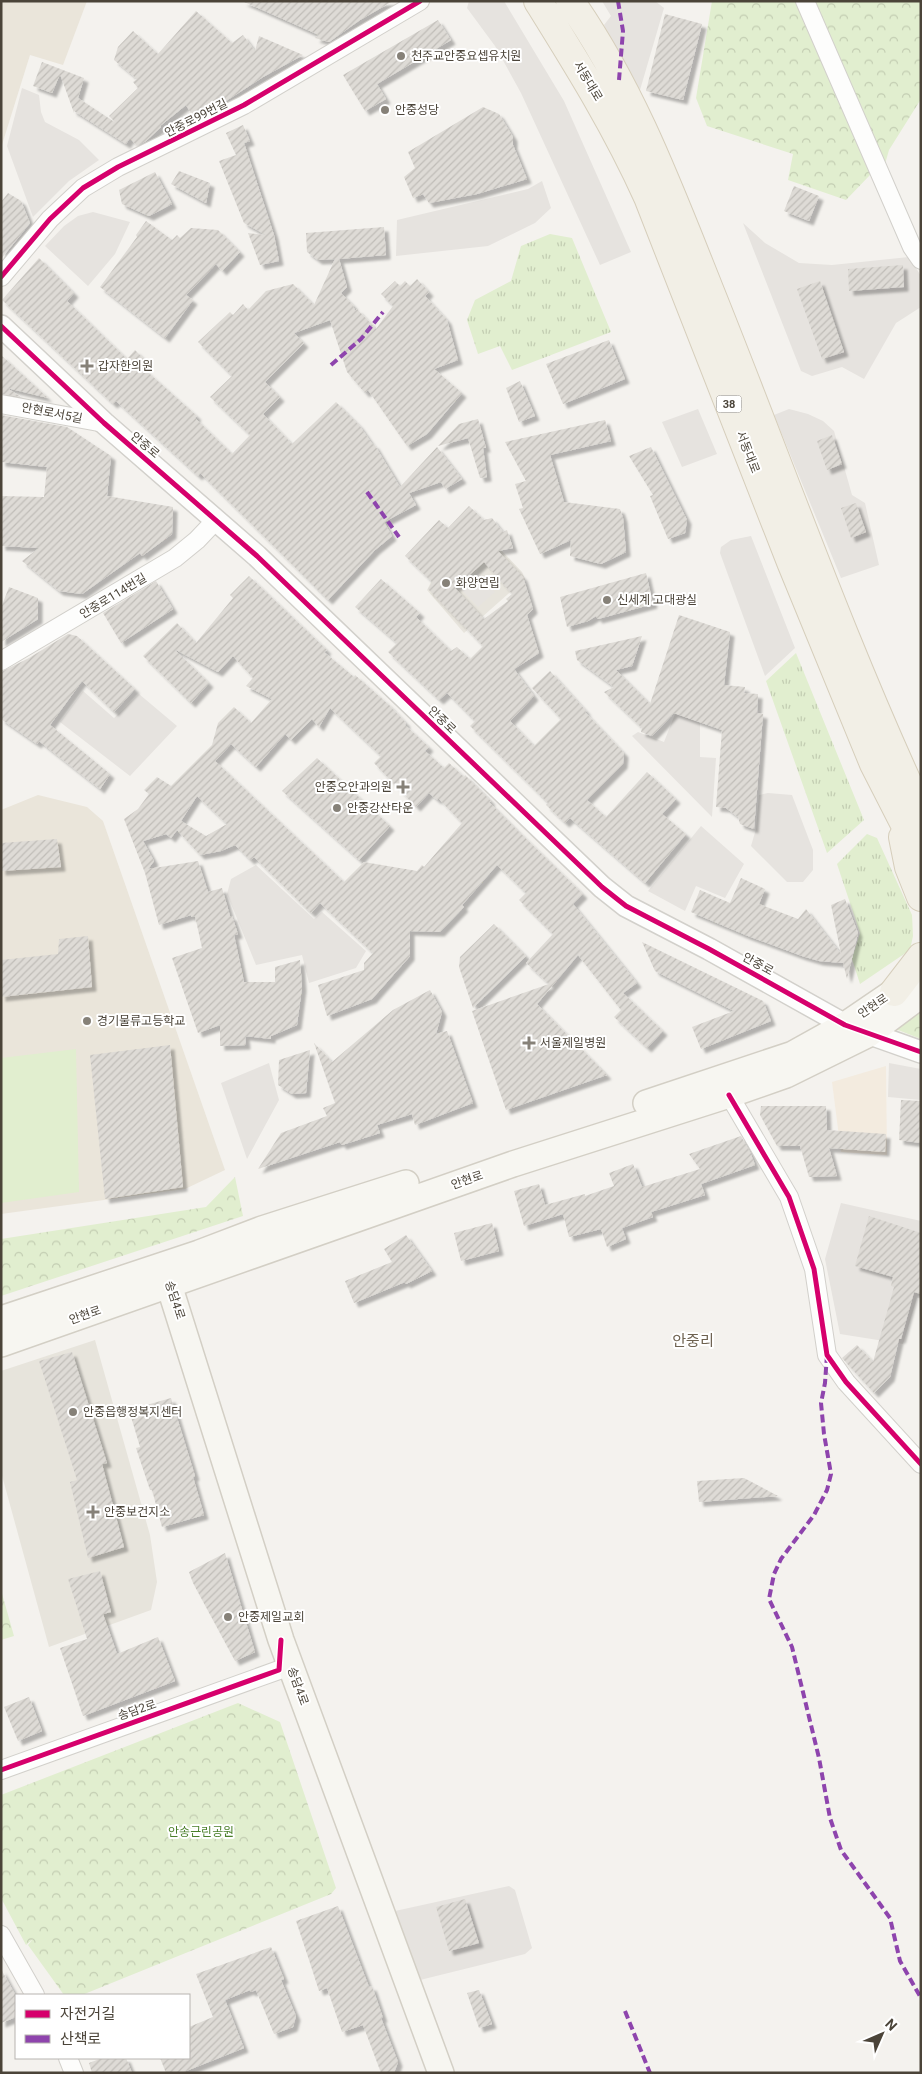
<svg xmlns="http://www.w3.org/2000/svg" width="922" height="2074" viewBox="0 0 922 2074" font-family="Roboto,'Noto Sans KR',sans-serif">
<style>
.residential{fill:#e7e4dc}
.commercial{fill:#f3ebdf}
.education{fill:#eae5da}
.grass{fill:url(#grass-tufts)}
.forest{fill:url(#forest-crowns)}
.pitch{fill:#e1eecf}
.parking{fill:#e6e3df}
.building{fill:url(#building-hatch);fill-rule:evenodd;filter:url(#shadow)}
.lines{fill:none;stroke-linecap:round;stroke-linejoin:round}
.minor-casing{stroke:#d2d0cb;stroke-width:20}
.tertiary-casing{stroke:#d2d0cb;stroke-width:24}
.secondary-casing{stroke:#d3cfc5;stroke-width:28}
.primary-casing{stroke:#d6cebb;stroke-width:30}
.minor{stroke:#fdfdfc;stroke-width:18}
.tertiary{stroke:#fdfdfc;stroke-width:21}
.secondary{stroke:#f7f6f1;stroke-width:25}
.primary{stroke:#f2efe6;stroke-width:28}
.quiet{stroke:#8e44ad;stroke-width:4;stroke-dasharray:8 4;stroke-linecap:butt}
.cycleway-casing{stroke:#fff;stroke-width:8}
.cycleway{stroke:#d6006c;stroke-width:5}
.poi-dot{fill:#868178;stroke:#fff;stroke-width:2}
.labels{text-anchor:middle;dominant-baseline:central;stroke-width:4;stroke-linejoin:round;paint-order:stroke}
.shield{fill:#fff;stroke:#817c74;stroke-width:1}
.shield-label{font-size:11px;font-weight:bold;fill:#4b4439}
.poi-label{font-size:12px;fill:#4b4439;stroke:#fff;text-anchor:start}
.street-label{font-size:12px;fill:#4b4439;stroke:#fff}
.park-label{font-size:12px;fill:#4a7f2a;stroke:#fff}
.quarter-label{font-size:15px;fill:#6e6250;stroke:#fff}
</style>
<defs>
<pattern id="grass-tufts" width="24" height="20" patternUnits="userSpaceOnUse" patternTransform="scale(1.25)"><rect width="24" height="20" fill="#e1eecf"/><path d="M3 7l-1-3M5 7V3M7 7l1-3M15 17l-1-3M17 17v-4M19 17l1-3" fill="none" stroke="#c3cdb2"/></pattern>
<pattern id="forest-crowns" width="20" height="18" patternUnits="userSpaceOnUse" patternTransform="scale(1.25)"><rect width="20" height="18" fill="#e1eecf"/><path d="M2 6a3 3 0 1 1 6 0M12 15a3 3 0 1 1 6 0" fill="none" stroke="#c3cdb2"/></pattern>
<pattern id="building-hatch" width="6" height="6" patternUnits="userSpaceOnUse" patternTransform="scale(1.25)"><rect width="6" height="6" fill="#dedbd6"/><path d="M-1 1l2-2M0 6l6-6M5 7l2-2" fill="none" stroke="#c0bdb8"/></pattern>
<filter id="shadow"><feDropShadow dx="4.5" dy="4.5" stdDeviation="1" flood-color="#0004"/></filter>
</defs>
<rect width="100%" height="100%" fill="#f4f2ee"/>
<path class="residential" d="M483,531L522,572L525,579L464,633L427,590L433,578Z
M95,1340L150,1535L157,1582L151,1610L49,1647L1,1472V1371Z"/>
<path class="commercial" d="M886,1066L887,1155L841,1152L832,1082Z"/>
<path class="education" d="M1,1H87L63,65L30,55L1,148Z
M38,795L87,807L103,821L225,1170L185,1189L1,1214V810Z"/>
<path class="grass" d="M550,234L572,238L611,332L512,370L500,346L478,354L467,320L475,300L511,281L521,246Z
M796,653L864,820L827,853L766,681Z
M867,834L877,838L912,915L913,936L910,950L860,984L852,959L860,933L837,864Z"/>
<path class="forest" d="M712,1H921V99L889,150L885,164L870,175L846,200L788,180L793,154L707,126L696,98Z
M921,1006V1039L893,1028Z
M235,1177L243,1216L1,1296V1239L206,1207Z
M1,1590L14,1636L1,1640Z
M238,1703L280,1722L336,1888L331,1894L82,1995H64L28,1945L33,1939L26,1945L1,1898V1795Z"/>
<path class="pitch" d="M76,1049L79,1192L1,1203V1058Z"/>
<path class="parking" d="M469,1H504L564,101L631,252L600,265L521,93L495,46L467,8Z
M602,1H655L664,8L640,90L636,93L604,25L611,16Z
M22,88L39,95L41,112L45,122L79,140L99,160L69,181L33,217L7,146Z
M542,181L551,208L535,223L488,246L396,256L397,220L528,189Z
M93,212L130,222L115,254L88,286L45,246L64,226L78,216Z
M743,223L765,243L799,263L832,265L909,257L921,276V307L896,323L864,379L842,367L812,376L801,371Z
M698,409L717,454L682,467L662,422Z
M789,409L808,414L823,421L834,431L852,495L865,503L879,565L841,578L774,415Z
M751,536L795,648L765,676L720,553L721,547L731,540Z
M478,573L495,592L478,607L461,589Z
M83,691L114,718L139,694L177,726L130,776L60,722Z
M675,714L700,723V757L716,758L712,817L632,736L638,732L664,742Z
M768,793L792,795L813,850V870L803,882H787L751,846L756,829L759,795Z
M701,826L744,864L725,898L696,886L685,911L648,891Z
M256,865L314,919L322,912L366,951L356,968L309,983L302,955L256,965L227,894L231,879Z
M269,1063L279,1100L247,1159L221,1083Z
M889,1063L921,1069V1100L888,1097Z
M841,1203L921,1221V1298H917L903,1344L840,1334L825,1259Z
M509,1886L515,1890L532,1948L525,1954L420,1980L395,1911Z"/>
<path class="building" d="M242,1H393L360,20L329,42L315,38L319,35Z
M196,11L232,43L243,35L255,51L259,36L303,55L263,77L226,101L194,118L186,105L160,126L161,127L146,141L137,146L130,138L126,144L74,111V113L60,74L52,93L33,86L42,62L84,78L78,98L116,123L109,116L138,88L133,82L137,79L114,60L118,47L133,31L158,54Z
M665,14L702,24L683,100L646,91Z
M438,20L451,40L377,84L386,99L365,111L343,75Z
M483,107L499,114L513,137V145L527,179L477,194L429,203L423,194L413,198L404,177L415,168L408,152Z
M243,125L250,141L244,143L274,235L279,261L260,265L248,233L266,235L244,223L219,161L236,155L226,133Z
M179,171L210,183L206,203L171,184Z
M155,172L172,204L149,216L122,204L119,190Z
M794,186L819,196L809,221L784,211Z
M8,193L21,201L30,223L1,259V202Z
M146,221L172,240L177,235L180,238L191,228L218,230L240,252L222,271L216,264L186,295L193,300L165,338L100,287L137,237L136,235Z
M384,227L386,255L339,259L347,287L341,293L353,305L355,311L357,309L376,329L393,306L381,294L395,281L400,286L405,281L410,286L417,279L429,292L425,296L447,320L458,360L434,369L462,393L427,434L407,446L368,390L365,393L347,372L330,320L294,333L304,343L265,382L280,397L263,414L292,444L336,402L359,425L373,445L374,444L400,487L437,447L462,479L445,489L441,482L409,493L416,505L384,522L392,536L375,550L328,600L200,473L198,476L116,401L113,404L2,300L39,258L74,293L67,301L127,359L135,350L147,362L142,367L197,416L195,418L232,454L250,435L210,397L232,376L198,342L230,312L233,315L243,304L248,310L266,291L293,284L314,305L335,259L318,260L307,252L306,233Z
M903,265L904,287L849,291L848,269Z
M820,281L844,352L822,359L797,289Z
M609,340L625,379L563,404L546,364Z
M1,355L48,398L7,388L21,397L1,394Z
M520,381L535,416L519,422L506,388Z
M1,415L67,427L111,456L107,496L173,507L172,534L142,556L140,553L82,594L59,591L22,561L39,548L1,546V496L44,497L47,467L1,462Z
M478,419L486,448H483L487,477L480,478L468,438L438,446L459,424Z
M605,420L611,441L550,455L564,502L620,509L623,518L626,552L601,564L570,556L571,540L540,554L519,509L523,508L515,484L526,481L505,442Z
M832,435L842,464L827,470L817,441Z
M651,447L687,520L685,533L668,539L650,496L653,495L629,456Z
M856,503L866,532L851,538L841,508Z
M469,506L484,520L492,518L503,532L507,530L513,548L498,551L523,577L533,609L527,615L539,653L514,669L534,696L510,721L534,746L561,719L532,688L550,671L587,712L584,711L624,753L623,764L587,800L606,817L647,772L676,799L662,814L686,834L645,883L570,818L565,823L546,805L548,803L470,726L475,721L447,693L439,700L388,652L397,643L355,607L381,579L420,613L416,617L451,651L457,647L470,659L483,646L428,589L432,582L405,556L439,520L448,528ZM484,562L512,594L506,599L508,601L484,619L455,588Z
M646,573L653,604L598,619L596,616L588,621L567,627L560,597Z
M249,576L327,650L324,652L354,677L355,675L389,705L406,723L405,725L429,747L425,751L444,768L449,763L464,777L465,775L491,801L489,802L518,831L583,894L573,904L637,983L623,993L663,1031L647,1048L614,1017L621,1010L578,955L537,1004L607,1075L506,1110L472,1011L549,984L526,963L553,934L519,900L526,893L497,865L462,905L464,907L440,932L410,931V956L372,999L327,1016L318,985L364,970V963L373,953L320,903L311,913L254,857L250,860L235,845L221,851L200,855L177,830L171,838L166,834L143,841L154,861L148,869L198,861L208,892L222,888L230,916H232L238,934L234,935L244,982H275V967L300,960L302,987L297,1025L271,1036V1039L245,1036L246,1045L220,1046V1025L198,1033L172,958L202,948L195,916L191,917V915L159,925L145,873L124,819L138,809L149,794L144,790L157,777L171,786L212,745L218,723L234,707L251,723L272,699L246,686L253,678L233,656L218,672L174,649L209,683L191,703L143,656L177,623L196,643L233,598L230,595ZM330,708L381,756L374,763L416,807L429,793L437,800L438,798L462,823L424,867L422,865L417,871L364,862L344,882L215,761L231,744L256,767L285,734L291,740L312,719L319,727ZM197,796L227,824L206,836L181,821Z
M156,581L173,609L121,643L103,613Z
M9,587L38,598V619L1,642V608Z
M679,615L730,632L724,685L745,687L744,693L758,694L757,713L763,714L754,829L740,824L738,817L726,808L716,807L722,730L674,713L652,736L641,732L642,728L604,692L614,687L577,660L575,651L642,636L632,666L616,670L650,704Z
M68,634L77,636L135,689L114,712L82,681L50,725L110,774L100,789L39,741L37,744L1,719V672L29,658Z
M317,758L390,826L359,860L282,791Z
M57,839L61,867L1,871V843Z
M741,878L765,889L759,904L798,919L806,909L841,954L831,905L845,899L858,933L847,979L843,963L819,961L802,956L748,936L691,912L700,890L730,903Z
M494,924L526,956L473,1008L459,967L460,957Z
M88,936L92,987L1,997V960L58,954L59,939Z
M642,942L763,1001L771,1021L701,1049L692,1027L734,1011L655,971Z
M430,990L442,1012L436,1034L447,1031L473,1103L415,1125L412,1114L377,1125L380,1133L342,1145L340,1142L258,1169L281,1133L327,1116L323,1108L335,1103L314,1043L332,1062L393,1010Z
M170,1045L183,1187L105,1199L90,1055Z
M310,1050L306,1093L292,1094L278,1085L279,1060Z
M901,1100L921,1101V1143L899,1140Z
M761,1106H826L827,1130L886,1134L885,1152L829,1148L837,1176L809,1177L800,1146H777L760,1115Z
M741,1136L750,1152L755,1165L701,1184L705,1195L651,1212L653,1217L622,1228L626,1239L607,1247L601,1229L569,1237L563,1214L524,1226L514,1191L539,1184L545,1205L585,1194V1196L614,1186L609,1173L633,1164L642,1187L700,1169L689,1154Z
M869,1216L921,1233V1294L914,1292L901,1339H899L890,1377L874,1393L842,1358L857,1345L873,1362L894,1287L891,1286L893,1277L855,1266Z
M492,1223L499,1251L461,1261L454,1233Z
M406,1235L432,1271L406,1284L405,1282L354,1303L345,1281L392,1262L384,1249Z
M72,1352L107,1463L102,1464L124,1547L88,1558L70,1482L77,1480L39,1361Z
M171,1398L195,1476L193,1477L204,1515L162,1527L152,1490H150L136,1448L140,1447L129,1410Z
M744,1478L778,1496L699,1502L697,1481Z
M225,1553L255,1652L235,1661L193,1583L189,1572Z
M100,1571L111,1612L103,1614L117,1654L158,1637L175,1681L83,1716L60,1648L87,1639L68,1579Z
M29,1697L42,1731L18,1741L4,1707Z
M465,1899L479,1943L449,1951L436,1907Z
M338,1906L369,1987L372,1986L383,2018H381L398,2062L394,2073H381L363,2025L342,2032L327,1988L319,1991L309,1960L296,1921Z
M271,1947L284,1979L281,1980L296,2016L293,2027L274,2034L256,1990L251,1992L250,1990L225,2000L244,2048L181,2073H166L160,2058H189V2027L213,2017L196,1974Z
M1,1969L16,1996V2017L1,2023Z
M479,1990L492,2024L479,2028L467,1993Z
M102,2058H126L132,2073H92L89,2063Z"/>
<g class="lines">
<defs>
<path id="minor" d="M805,1L912,247L921,260
M1,277L50,219L83,188L118,167L244,105L420,1
M1,404L104,423
M1,661L175,558L197,540L216,520
M729,1095L789,1197L814,1269L827,1355L846,1382L921,1464
M1,1770L279,1670
M1,1935L35,1995
M68,2058L74,2073"/>
<path id="tertiary" d="M1,326L104,423L257,556L602,887L626,906L709,949L845,1025L921,1052"/>
<path id="secondary" d="M646,1103L793,1054L845,1025L911,980
M164,1269L281,1640L441,2073
M1,1319L199,1253L262,1229L406,1183
M1,1344L513,1164L729,1095L786,1075L869,1034L921,995"/>
<path id="primary" d="M538,1C579,67 616,126 648,197L791,562L874,764L921,856
M570,1C632,89 669,189 709,289C779,463 841,641 921,812
M903,837L909,867L921,897
M894,992L921,957"/>
</defs>
<use href="#minor" class="minor-casing"/>
<use href="#tertiary" class="tertiary-casing"/>
<use href="#secondary" class="secondary-casing"/>
<use href="#primary" class="primary-casing"/>
<use href="#minor" class="minor"/>
<use href="#tertiary" class="tertiary"/>
<use href="#secondary" class="secondary"/>
<use href="#primary" class="primary"/>
<path class="quiet" d="M618,1L623,31L619,80
M331,365L361,339L383,312
M367,492L399,537
M827,1355L825,1383L821,1403L824,1434L831,1474L827,1490L814,1515L781,1559L774,1574L769,1599L792,1647L819,1758L830,1818L841,1850L890,1918L900,1961L921,1998
M625,2011L650,2073"/>
<defs>
<path id="cycleway" d="M1,277L50,219L83,188L118,167L244,105L420,1
M1,326L104,423L257,556L602,887L626,906L709,949L845,1025L921,1052
M729,1095L789,1197L814,1269L827,1355L846,1382L921,1464
M1,1770L279,1670L281,1640"/>
</defs>
<use href="#cycleway" class="cycleway-casing"/>
<use href="#cycleway" class="cycleway"/>
</g>
<g class="poi-dot">
<circle cx="401" cy="56" r="5"/>
<circle cx="385" cy="110" r="5"/>
<path d="M84.5 358.5h5v5h5v5h-5v5h-5v-5h-5v-5h5z"/>
<circle cx="446" cy="583" r="5"/>
<circle cx="607" cy="600" r="5"/>
<path d="M400.5 779.5h5v5h5v5h-5v5h-5v-5h-5v-5h5z"/>
<circle cx="337" cy="808" r="5"/>
<circle cx="87" cy="1021" r="5"/>
<path d="M526.5 1035.5h5v5h5v5h-5v5h-5v-5h-5v-5h5z"/>
<circle cx="73" cy="1412" r="5"/>
<path d="M90.5 1504.5h5v5h5v5h-5v5h-5v-5h-5v-5h5z"/>
<circle cx="228" cy="1617" r="5"/>
</g>
<g class="labels">
<rect class="shield" x="716.5" y="395.5" width="25" height="17" rx="4"/>
<g class="shield-label">
<text x="729" y="404">38</text>
</g>
<g class="poi-label">
<text x="411" y="56">천주교안중요셉유치원</text>
<text x="395" y="110">안중성당</text>
<text x="98" y="366">갑자한의원</text>
<text x="456" y="583">화양연립</text>
<text x="617" y="600">신세계 고대광실</text>
<text x="392" y="787" text-anchor="end">안중오안과의원</text>
<text x="347" y="808">안중강산타운</text>
<text x="97" y="1021">경기물류고등학교</text>
<text x="540" y="1043">서울제일병원</text>
<text x="83" y="1412">안중읍행정복지센터</text>
<text x="104" y="1512">안중보건지소</text>
<text x="238" y="1617">안중제일교회</text>
</g>
<g class="street-label">
<text transform="translate(588 81) rotate(59)">서동대로</text>
<text transform="translate(196 118) rotate(-27)">안중로99번길</text>
<text transform="translate(52 413) rotate(11)">안현로서5길</text>
<text transform="translate(145 445) rotate(40)">안중로</text>
<text transform="translate(748 452) rotate(69)">서동대로</text>
<text transform="translate(113 596) rotate(-31)">안중로114번길</text>
<text transform="translate(442 720) rotate(44)">안중로</text>
<text transform="translate(758 964) rotate(29)">안중로</text>
<text transform="translate(873 1006) rotate(-34)">안현로</text>
<text transform="translate(467 1180) rotate(-19)">안현로</text>
<text transform="translate(175 1300) rotate(72)">송담4로</text>
<text transform="translate(85 1315) rotate(-19)">안현로</text>
<text transform="translate(298 1686) rotate(70)">송담4로</text>
<text transform="translate(137 1710) rotate(-19)">송담2로</text>
</g>
<g class="park-label">
<text x="201" y="1832">안송근린공원</text>
</g>
<g class="quarter-label">
<text x="693" y="1341">안중리</text>
</g>
</g>
<rect width="922" height="2074" fill="none" stroke="#4b4439" stroke-width="5"/>
<rect x="15" y="1994" width="175" height="65" fill="#ffffff" stroke="#b7b4b0"/>
<rect x="25" y="2010" width="25" height="8" fill="#d6006c" stroke="#b7b4b0"/>
<text x="60" y="2019" font-size="15" fill="#4b4439">자전거길</text>
<rect x="25" y="2035" width="25" height="8" fill="#8e44ad" stroke="#b7b4b0"/>
<text x="60" y="2044" font-size="15" fill="#4b4439">산책로</text>
<g transform="translate(882 2034) rotate(45)" stroke="#ffffff" stroke-width="4" paint-order="stroke">
<path d="M0-4L9 19L0 12L-9 19Z" fill="#4b4439"/>
<text y="-8" font-size="14" font-weight="bold" text-anchor="middle" fill="#4b4439">N</text>
</g>
</svg>
